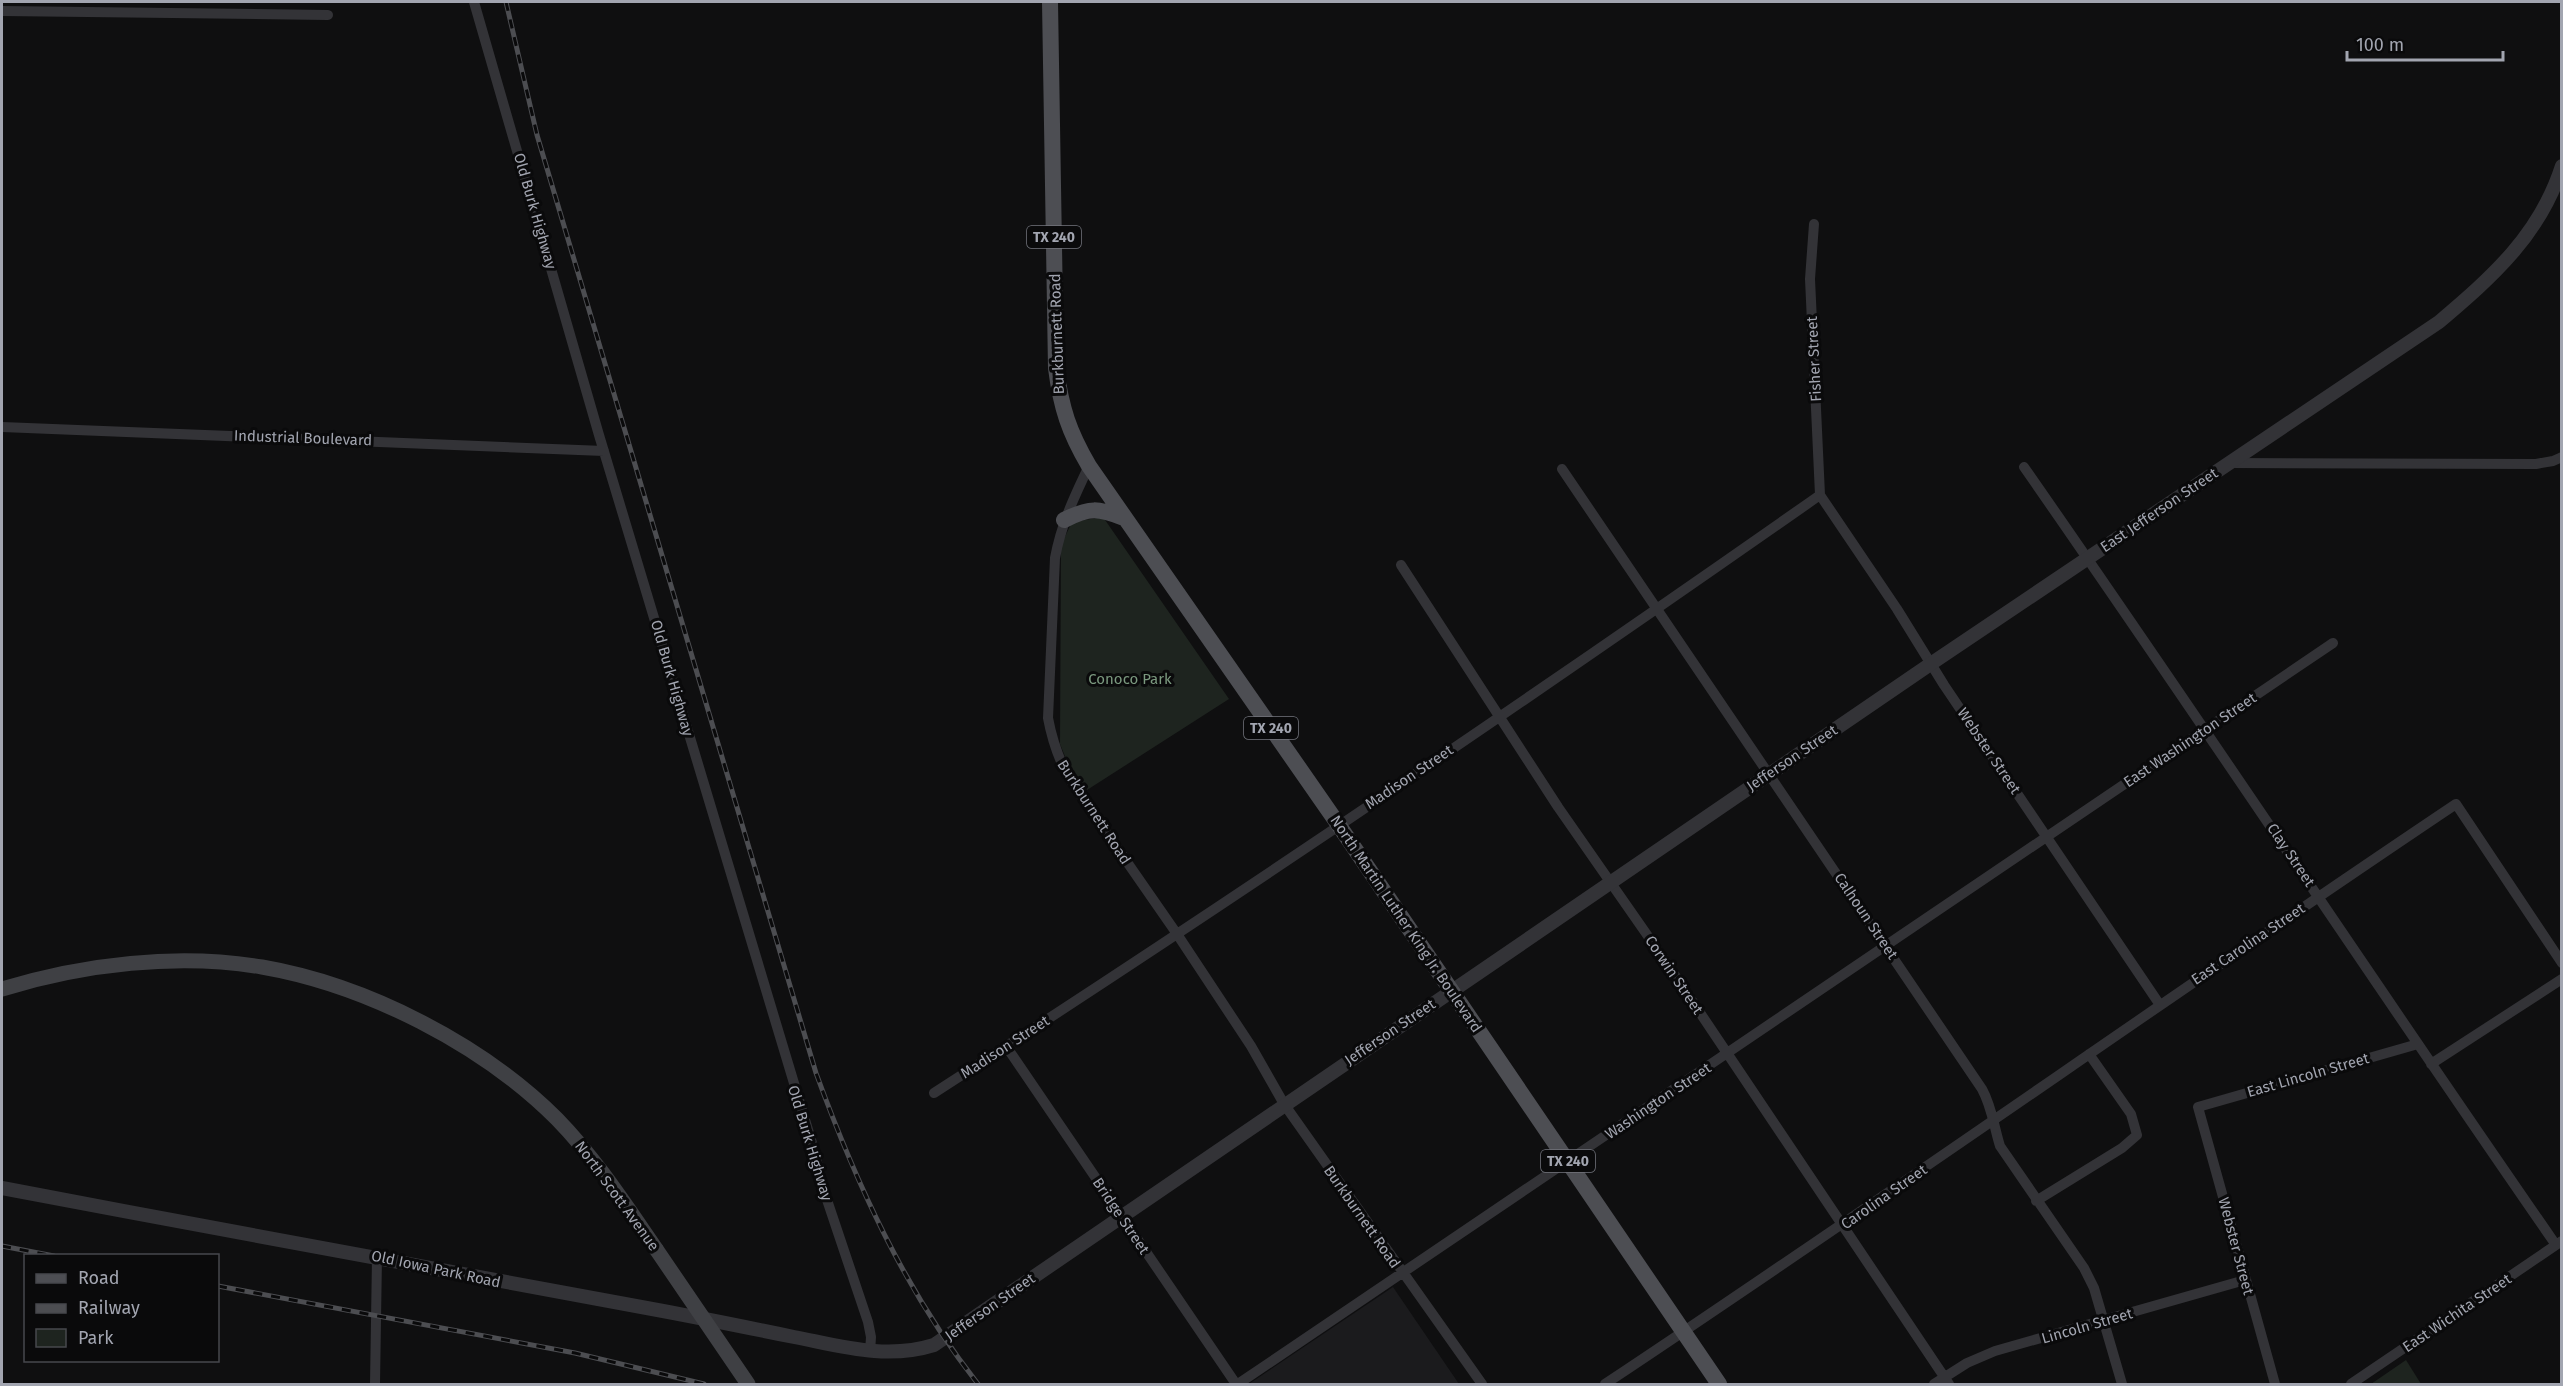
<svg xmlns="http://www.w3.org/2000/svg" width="2563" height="1386" viewBox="0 0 2563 1386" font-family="'Fira Sans',sans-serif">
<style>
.built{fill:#1b1b1d}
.green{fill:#1e241f}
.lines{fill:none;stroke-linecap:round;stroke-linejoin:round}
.minor{stroke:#333337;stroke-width:10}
.tertiary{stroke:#333337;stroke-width:14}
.secondary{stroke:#3f4044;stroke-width:15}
.primary{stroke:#4d4e53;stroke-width:16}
.rail-casing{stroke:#4c4d51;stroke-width:5}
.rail{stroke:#0a0a0b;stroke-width:3;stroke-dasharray:9;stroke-linecap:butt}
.secondary-bridge{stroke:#3f4044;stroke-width:15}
.labels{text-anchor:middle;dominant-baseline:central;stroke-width:6;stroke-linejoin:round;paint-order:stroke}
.shield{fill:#0a0a0b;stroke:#74767e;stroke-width:1.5}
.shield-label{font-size:14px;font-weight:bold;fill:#a2a5b0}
.street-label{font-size:15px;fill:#a2a5b0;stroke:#0a0a0b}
.park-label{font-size:15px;fill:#7b997f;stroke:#0a0a0b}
</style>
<rect width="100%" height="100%" fill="#0f0f10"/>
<path class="built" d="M1393,1287L1459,1384H1249Z"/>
<path class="green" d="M1103,517L1229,699L1087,790L1069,766L1060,744L1061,545L1072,522Z
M2406,1360L2421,1384H2371Z"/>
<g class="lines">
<path class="minor" d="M474,2L599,435L815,1153L822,1185L868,1322L871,1337L870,1352
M2,11L328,15
M1814,224L1810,279L1820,495
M2,427L604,451
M2230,463L2536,464L2553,461L2562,457
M1089,466C1074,497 1061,525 1055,558L1048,718C1052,740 1058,757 1068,777L1177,934L1251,1046L1284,1104L1482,1384
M2024,467C2204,725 2377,987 2556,1245
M1562,469L1982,1089C1992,1107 1994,1127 2000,1146L2084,1268L2094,1288L2122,1384
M1820,495L1897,609L1944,685L2160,1005
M1401,565L1558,807L1666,962L1949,1384
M1006,1046L1236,1384
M2431,1064L2562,979
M934,1093C1233,900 1529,699 1820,495
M2036,1201L2122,1148L2137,1135L2131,1114L2089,1054
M375,1384L377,1257
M1238,1384L2333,643
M1605,1384C1891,1194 2171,995 2456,804L2562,963
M1934,1384L1967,1363L1995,1351L2245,1280
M2275,1384L2198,1107L2418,1044
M2351,1384L2562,1241"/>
<path class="tertiary" d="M2,1188C222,1230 442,1271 663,1311C706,1319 750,1328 794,1337C841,1346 886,1360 934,1345L1932,663L2439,322C2492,277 2540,235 2562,166"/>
<path class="secondary" d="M2,989C84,964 177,953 262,967C366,985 482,1044 557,1119C595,1158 625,1204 656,1249"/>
<path class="primary" d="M1050,2L1056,368C1061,408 1069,432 1089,466L1338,824L1719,1384
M1064,520C1090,507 1098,508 1124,518"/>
<defs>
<path id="rail" d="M506,2L537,135L816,1073C856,1183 905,1291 978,1384
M2,1246L54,1256
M218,1286L575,1353L704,1384"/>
</defs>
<use href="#rail" class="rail-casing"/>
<use href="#rail" class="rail"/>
<path class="secondary-bridge" d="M656,1249L748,1384"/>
</g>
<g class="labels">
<g class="shield">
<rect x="1027" y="226" width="54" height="22" rx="4.5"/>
<rect x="1244" y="717" width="54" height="22" rx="4.5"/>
<rect x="1541" y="1150" width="54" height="22" rx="4.5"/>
</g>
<g class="shield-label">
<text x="1054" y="237">TX 240</text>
<text x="1271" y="728">TX 240</text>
<text x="1568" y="1161">TX 240</text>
</g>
<g class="street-label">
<text transform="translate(535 211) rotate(74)">Old Burk Highway</text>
<text transform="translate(1057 334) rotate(-92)">Burkburnett Road</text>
<text transform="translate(1814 359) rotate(-93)">Fisher Street</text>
<text transform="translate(303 438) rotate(2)">Industrial Boulevard</text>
<text transform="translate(2159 510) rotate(-34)">East Jefferson Street</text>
<text transform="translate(672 678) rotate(74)">Old Burk Highway</text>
<text transform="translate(2190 740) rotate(-34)">East Washington Street</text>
<text transform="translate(1989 751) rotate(56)">Webster Street</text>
<text transform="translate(1792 758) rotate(-34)">Jefferson Street</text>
<text transform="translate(1409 777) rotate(-34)">Madison Street</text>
<text transform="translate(1094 812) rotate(57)">Burkburnett Road</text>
<text transform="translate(2291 855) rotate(56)">Clay Street</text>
<text transform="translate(1866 916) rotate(56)">Calhoun Street</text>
<text transform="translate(1406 924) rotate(56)">North Martin Luther King Jr. Boulevard</text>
<text transform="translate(2248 944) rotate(-34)">East Carolina Street</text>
<text transform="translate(1674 975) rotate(56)">Corwin Street</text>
<text transform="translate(1390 1032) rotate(-34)">Jefferson Street</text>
<text transform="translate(1005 1047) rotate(-33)">Madison Street</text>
<text transform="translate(2308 1075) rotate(-16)">East Lincoln Street</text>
<text transform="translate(1658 1101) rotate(-34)">Washington Street</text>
<text transform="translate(810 1143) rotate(73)">Old Burk Highway</text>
<text transform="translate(617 1196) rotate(54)">North Scott Avenue</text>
<text transform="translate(1884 1197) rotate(-35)">Carolina Street</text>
<text transform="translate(1121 1216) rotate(56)">Bridge Street</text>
<text transform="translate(1362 1217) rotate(55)">Burkburnett Road</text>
<text transform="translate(2236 1246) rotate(75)">Webster Street</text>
<text transform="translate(436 1269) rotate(12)">Old Iowa Park Road</text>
<text transform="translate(990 1307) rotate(-35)">Jefferson Street</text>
<text transform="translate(2457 1313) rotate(-34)">East Wichita Street</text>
<text transform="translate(2087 1326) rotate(-16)">Lincoln Street</text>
</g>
<g class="park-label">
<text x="1130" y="679">Conoco Park</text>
</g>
</g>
<rect width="2563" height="1386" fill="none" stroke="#a2a5b0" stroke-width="6"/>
<rect x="24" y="1254" width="195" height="108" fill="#0a0a0b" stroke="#47484d" stroke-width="1.5"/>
<rect x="36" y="1274" width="30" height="9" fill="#4d4e53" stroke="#47484d" stroke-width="1.5"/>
<text x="78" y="1284" font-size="18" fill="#a2a5b0">Road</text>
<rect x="36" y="1304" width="30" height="9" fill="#4c4d51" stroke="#47484d" stroke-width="1.5"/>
<text x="78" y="1314" font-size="18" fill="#a2a5b0">Railway</text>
<rect x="36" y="1329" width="30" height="18" fill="#1e241f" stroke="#47484d" stroke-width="1.5"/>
<text x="78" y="1344" font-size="18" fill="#a2a5b0">Park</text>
<path d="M2347 51v9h156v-9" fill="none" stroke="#a2a5b0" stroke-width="3"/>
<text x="2356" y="51" font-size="18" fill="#a2a5b0" stroke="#0a0a0b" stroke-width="4.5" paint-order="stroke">100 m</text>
</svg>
